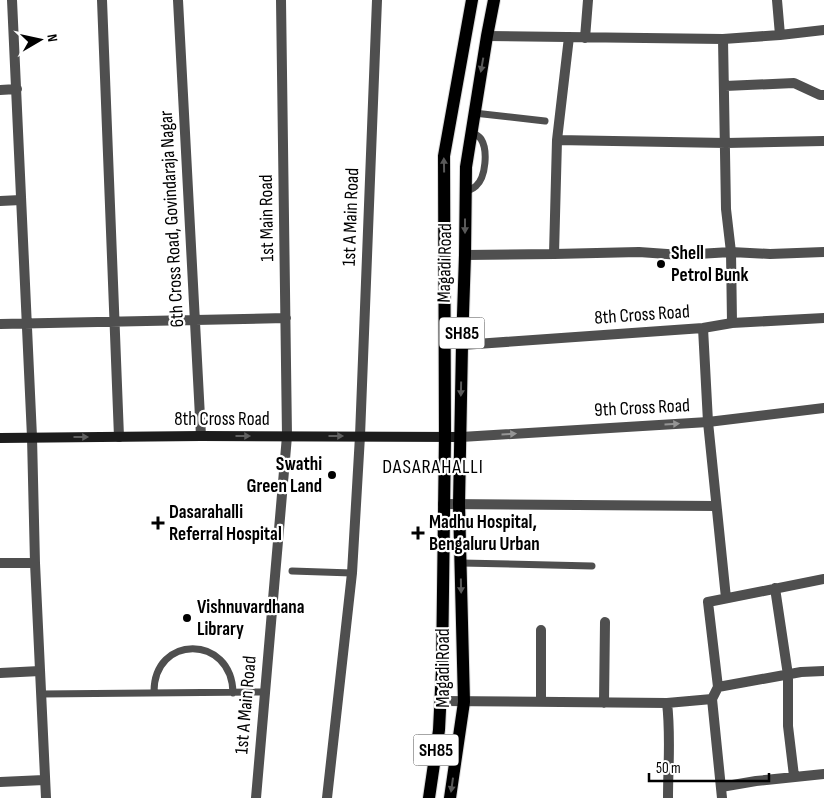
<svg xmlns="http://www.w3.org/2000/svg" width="824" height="798" viewBox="0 0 824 798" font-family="'Sofia Sans Condensed',sans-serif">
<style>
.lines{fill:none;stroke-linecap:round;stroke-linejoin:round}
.primary-casing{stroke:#dbdbdb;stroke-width:14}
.service{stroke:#4f4f4f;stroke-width:7}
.minor{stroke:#4f4f4f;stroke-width:10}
.tertiary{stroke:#4f4f4f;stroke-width:10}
.secondary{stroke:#1c1c1c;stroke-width:10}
.primary{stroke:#000;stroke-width:12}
.oneway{fill:#595959}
.oneway2{fill:#959595}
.oneway3{fill:#606060}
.poi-dot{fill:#000;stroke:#fff;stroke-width:2}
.labels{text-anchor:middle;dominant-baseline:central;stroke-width:4.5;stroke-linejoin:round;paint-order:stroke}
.shield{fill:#fff;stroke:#4c4c4c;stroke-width:1}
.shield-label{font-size:18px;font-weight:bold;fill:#000}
.street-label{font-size:19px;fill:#000;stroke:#fff}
.poi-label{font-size:19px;font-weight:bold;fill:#000;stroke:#fff;text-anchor:start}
.neighbourhood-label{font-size:20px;letter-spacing:1px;fill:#000;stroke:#fff}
</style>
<rect width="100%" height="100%" fill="#fff"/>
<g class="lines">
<defs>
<path id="primary" d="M429,798L439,730L442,669L445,436L444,156L472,0
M450,798L464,702L459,504L462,345L465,255L466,167L487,36L494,0"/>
</defs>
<use href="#primary" class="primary-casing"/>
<path class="service" d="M474,113L545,121
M465,192C469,190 473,189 476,186C486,177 488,150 481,139C479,136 475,134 471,132
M461,563L592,566
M292,571L352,573
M154,693C153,634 232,634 233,693
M41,694L265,692"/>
<path class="minor" d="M12,0L32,437L35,563L46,798
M102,0L119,437
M178,0L201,436
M777,0L780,35
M487,36L723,39L780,35L824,30
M585,38L588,0
M723,39L726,209L731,252L732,323
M725,86L794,83L820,95H824
M0,90L17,89
M557,140L726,143L824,141
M0,201L21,200
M554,254L557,140L569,37
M465,255L554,254L639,252L681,255L731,252L770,254L824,252
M0,324L286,318
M703,328L708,422L726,598
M462,345L703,328L732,323L824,318
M443,504L716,506
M0,563H35
M775,588L788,675V726L794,776
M0,673L40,671
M718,687L708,602L824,579
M712,699L722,798
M441,701L667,703L712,699L718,687L801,672L824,671
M541,702V630
M604,703L605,622
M667,703C671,736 668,765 668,798
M0,782L44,780
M721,787L756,781L824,774
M256,798L287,436L281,0
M327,798L352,573L360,436L377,0"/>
<path class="tertiary" d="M461,437L708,422L824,408"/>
<path class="secondary" d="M0,438L201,436L461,437"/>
<use href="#primary" class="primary"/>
</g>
<defs><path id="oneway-solid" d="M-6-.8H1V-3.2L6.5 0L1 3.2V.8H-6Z" transform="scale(1.25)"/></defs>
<g class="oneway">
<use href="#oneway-solid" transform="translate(482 65) rotate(100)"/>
<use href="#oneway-solid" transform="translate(444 165) rotate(-91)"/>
<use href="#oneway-solid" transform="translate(465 226) rotate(90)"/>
<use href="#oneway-solid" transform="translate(461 389) rotate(91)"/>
<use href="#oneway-solid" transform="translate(461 586) rotate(89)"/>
<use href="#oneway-solid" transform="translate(452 785) rotate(98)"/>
</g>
<g class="oneway2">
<use href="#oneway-solid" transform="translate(672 424) rotate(-3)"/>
<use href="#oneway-solid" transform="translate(509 434) rotate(-3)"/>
</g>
<g class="oneway3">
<use href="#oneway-solid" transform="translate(243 436)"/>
<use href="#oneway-solid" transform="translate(336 436)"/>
<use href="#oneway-solid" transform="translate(81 437)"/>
</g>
<g class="poi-dot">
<circle cx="661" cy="264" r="5"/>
<circle cx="332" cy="475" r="5"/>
<path d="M155.5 515.5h5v5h5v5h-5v5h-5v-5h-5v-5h5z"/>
<path d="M415.5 525.5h5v5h5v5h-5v5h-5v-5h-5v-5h5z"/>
<circle cx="187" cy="618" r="5"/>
</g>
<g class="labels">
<g class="shield">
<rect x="439.5" y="317.5" width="45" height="31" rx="4"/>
<rect x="413.5" y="734.5" width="45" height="31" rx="4"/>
</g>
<g class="shield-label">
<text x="462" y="333">SH85</text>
<text x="436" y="750">SH85</text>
</g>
<g class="street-label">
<text transform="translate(351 217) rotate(-88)">1st A Main Road</text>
<text transform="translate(267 218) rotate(-91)">1st Main Road</text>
<text transform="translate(172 219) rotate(-93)">6th Cross Road, Govindaraja Nagar</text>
<text transform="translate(445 263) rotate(-89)">Magadi Road</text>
<text transform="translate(642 315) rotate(-4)">8th Cross Road</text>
<text transform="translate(642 408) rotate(-3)">9th Cross Road</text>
<text x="222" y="419">8th Cross Road</text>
<text transform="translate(443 668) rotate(-90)">Magadi Road</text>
<text transform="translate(246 705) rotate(-85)">1st A Main Road</text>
</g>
<g class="poi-label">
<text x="671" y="253">Shell<tspan x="671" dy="22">Petrol Bunk</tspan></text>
<text x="322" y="464" text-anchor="end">Swathi<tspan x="322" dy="22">Green Land</tspan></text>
<text x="169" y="512">Dasarahalli<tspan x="169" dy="22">Referral Hospital</tspan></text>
<text x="429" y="522">Madhu Hospital,<tspan x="429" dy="22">Bengaluru Urban</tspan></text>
<text x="197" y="607">Vishnuvardhana<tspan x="197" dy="22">Library</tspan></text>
</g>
<g class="neighbourhood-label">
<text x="433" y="467">DASARAHALLI</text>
</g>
</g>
<g transform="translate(40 40) rotate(81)" stroke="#ffffff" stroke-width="4" paint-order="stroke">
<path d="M0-4L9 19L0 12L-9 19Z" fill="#000000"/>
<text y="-8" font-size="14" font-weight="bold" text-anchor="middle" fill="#000000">N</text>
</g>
<path d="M649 773v8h120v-8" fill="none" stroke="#000000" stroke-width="2.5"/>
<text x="656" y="773" font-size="15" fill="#000000" stroke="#ffffff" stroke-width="4" paint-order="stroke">50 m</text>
</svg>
